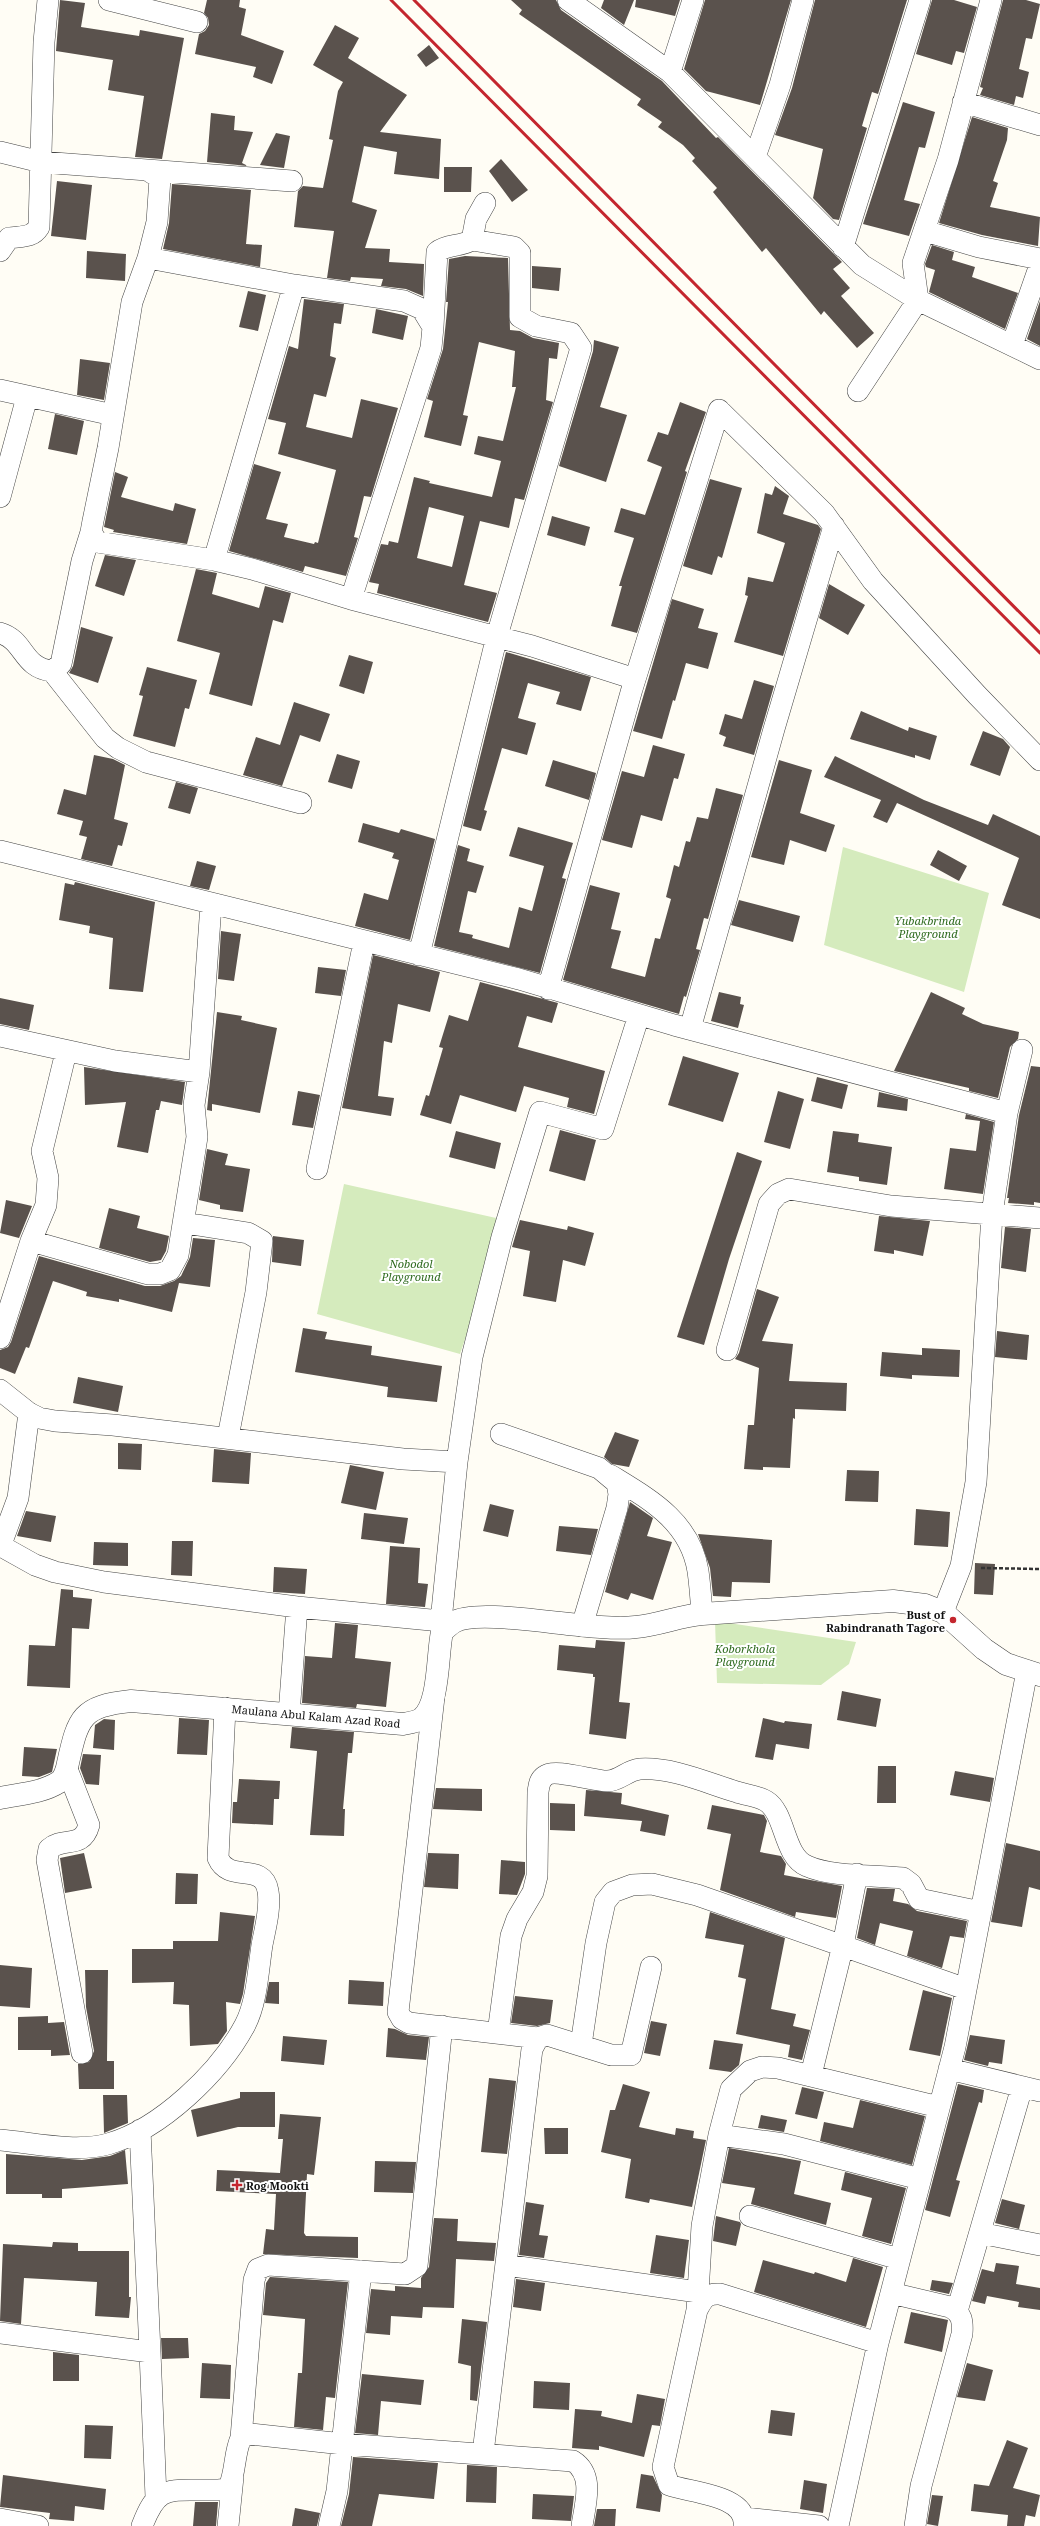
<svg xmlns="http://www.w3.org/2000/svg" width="1040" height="2526" viewBox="0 0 1040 2526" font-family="'Noto Serif',serif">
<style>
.green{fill:#d5ebbd}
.building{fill:#5a524d;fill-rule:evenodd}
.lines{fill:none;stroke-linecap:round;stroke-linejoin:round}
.minor-casing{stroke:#444;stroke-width:22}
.tertiary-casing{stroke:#444;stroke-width:23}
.path{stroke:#333;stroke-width:2.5;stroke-dasharray:4 2;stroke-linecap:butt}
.minor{stroke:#fff;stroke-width:21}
.tertiary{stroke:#fff;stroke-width:22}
.rail{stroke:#c4262e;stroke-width:3}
.poi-dot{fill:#c4262e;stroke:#fff;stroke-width:1.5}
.labels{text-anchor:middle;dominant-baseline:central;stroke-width:4;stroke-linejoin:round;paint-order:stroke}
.park-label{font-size:11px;font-style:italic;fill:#2f6b1f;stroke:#fff}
.poi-label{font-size:11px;font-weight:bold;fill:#111;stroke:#fff;text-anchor:end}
.street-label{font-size:11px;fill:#111;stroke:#fff}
</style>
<rect width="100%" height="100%" fill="#fffdf5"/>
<path class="green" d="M843,847L989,893L964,992L824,945Z
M344,1184L505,1220L460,1354L317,1314Z
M715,1621L856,1642L849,1664L821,1685L717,1683Z"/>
<path class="building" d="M60,0L85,3L81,27L139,36L140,30L184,38L162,159L135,157L144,96L108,90L113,60L56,51Z
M207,0H240L239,7L246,9L241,35L284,51L272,84L253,77L256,67L195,54L199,34L205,31L209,25L208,18L204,13Z
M511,0H556L561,10L662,81L716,138L718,137L839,259L842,262L833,269L850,288L841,296L874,333L857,348L824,311L821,315L766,248L762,252L713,192L717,188L692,161L695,158L683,145L658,127L662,122L637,105L641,99L519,14L522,10Z
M604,0H634L624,25L601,8Z
M636,0H680L675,16L635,7Z
M705,0H791L760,105L706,91L684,69Z
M815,0H907L878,94L872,92L862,126L867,128L839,220L833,219L813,198L823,149L775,135L792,88Z
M932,0H954L977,7L964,53L956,51L952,65L916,54Z
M1003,0H1026L1040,4L1032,39L1026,38L1019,69L1029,72L1023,98L1016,96L1014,105L980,95L983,88L980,87Z
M335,25L359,38L348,58L407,95L380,132L441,139L439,179L394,174L397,152L364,146L352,202L377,210L365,248L390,249L389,262L424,264L423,296L406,289L381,286L383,279L351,277L350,281L327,278L334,231L294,227L298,191L303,186L323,188L333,140L329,139L338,91L343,82L313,65Z
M429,45L439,58L426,67L417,55Z
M903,102L935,112L925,148L919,147L904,200L920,204L909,236L863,224Z
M211,113L235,116L234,130L253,132L242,163L248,166L207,162Z
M972,117L1008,128L1007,140L993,181L998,183L990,207L1040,217L1038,246L982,235L939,223Z
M276,133L290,136L284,168L260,165Z
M501,159L528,190L512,202L489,171Z
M444,167H472L471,192H444Z
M57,181L92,185L86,240L51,236Z
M172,184L251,190L246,244L262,245L260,267L163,249L169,223Z
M932,245L954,252L952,260L975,267L972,277L1018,293L1005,329L929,292L935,270L926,267L925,264Z
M87,251L126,254L125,281L86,278Z
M465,256L508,258L510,330L520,331L533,338L559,343L557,359L549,358L546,400L553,402L524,500L515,498L509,528L480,521L464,585L497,593L488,622L377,593L379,584L369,582L381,544L388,545L389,541L398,543L414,477L430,481L429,483L492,497L501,461L474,454L478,436L503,441L516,387H512L515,351L479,342L463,415L468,416L461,446L424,437L433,401L427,399L443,349L448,302H446L449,259ZM429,507L464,516L452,567L417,558Z
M532,266L561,268L559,291L532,288Z
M248,291L266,295L258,331L239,327Z
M304,299L344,304L341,324L334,323L330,356L336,358L326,397L314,394L306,427L352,438L361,399L398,408L371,497L364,496L354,537L358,538L346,576L305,566L303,572L229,551L254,464L281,472L266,519L288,524L284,537L314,544L315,542L318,543L336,470L278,454L286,423L268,419L289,346L298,349Z
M1040,301V346L1027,339Z
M376,309L408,316L403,340L372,333Z
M594,340L619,347L600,407L627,415L606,482L559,466L593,351Z
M80,359L110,363L104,400L77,395Z
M680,402L706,412L685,471L687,472L637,633L611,626L622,586H619L634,538L614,532L621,508L645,515L662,467L647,461L658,432L668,435Z
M55,414L84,421L77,455L48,449Z
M115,472L128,477L121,497L173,511L175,503L196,509L187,544L113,532L114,530L104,527Z
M710,479L742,488L722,558L718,556L712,575L683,566Z
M775,486L789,496L783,514L818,525L821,529L783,656L734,642L748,596L745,595L748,577L773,582L785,543L757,533L765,493L772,495Z
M552,516L590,527L585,546L547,535Z
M105,555L136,560L124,596L95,586Z
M196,569L217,573L212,594L259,608L265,586L291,593L283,623L273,620L252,706L209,694L220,653L177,641Z
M829,584L865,605L848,635L819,618Z
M672,599L704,609L698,628L718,633L708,669L686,663L675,701L673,700L662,739L633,731Z
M81,627L113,637L98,683L69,673L73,666Z
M506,652L591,677L581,711L556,704L560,692L528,683L518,718L536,723L527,755L502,748L484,810L487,811L481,831L463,826Z
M349,655L373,662L364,694L339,686Z
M147,667L197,680L189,709L185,708L175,747L133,736L143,696L139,695Z
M754,680L774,686L754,755L723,746L726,737L719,734L725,714L742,719Z
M294,702L330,714L320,742L300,735L282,786L243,775L256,737L280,745Z
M861,711L908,731L909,727L937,736L930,760L915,755V758L850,739Z
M983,731L1003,739L1010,747L1000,776L970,765Z
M653,745L685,754L678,779L674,778L662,821L641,815L632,848L602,840L622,771L644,777Z
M337,754L360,761L352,789L328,782Z
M94,755L113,759L125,765L114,819L128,823L122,846L118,845L112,866L81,859L87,837L79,835L83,821L57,814L64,789L86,795Z
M835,756L924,800L988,825L993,814L1040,836V919L1002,905L1019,858L897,803L887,823L873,817L881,800L824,777Z
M553,760L596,773L589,800L545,786Z
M779,760L812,770L800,813L835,825L826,852L790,840L784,865L751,857Z
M176,782L198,788L190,814L168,808Z
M716,788L743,795L708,919L704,918L696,949L700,950L686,997L684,996L679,1014L563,980L590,885L620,893L611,929L621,931L611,968L645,977L655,938L660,939L671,899L666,897L674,865L679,867L686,841L690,842L697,817L708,819Z
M363,823L399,833L401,829L435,839L410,940L355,926L364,893L388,900L399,860L392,858L394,853L358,842Z
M518,827L573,843L562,878L566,879L540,973L434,946L458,845L470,849L467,861L484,866L476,893L468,891L459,932L473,935L472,938L509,948L519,907L532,911L544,866L509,856Z
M938,850L967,866L959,881L930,865Z
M197,861L216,866L209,890L190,886Z
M75,882L155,902L143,992L109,989L113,938L89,933L90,926L59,920L65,883L74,885Z
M739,900L800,916L793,942L731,925Z
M221,931L241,934L234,981L218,979Z
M373,955L440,972L430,1012L398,1004L392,1043L384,1041L378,1096L394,1098L391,1116L342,1108Z
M318,967L346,970L341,996L315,993Z
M480,982L558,1003L552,1023L527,1016L518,1047L605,1071L594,1114L567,1107L569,1098L524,1086L516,1112L460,1095L451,1124L420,1115L426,1095L429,1096L443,1048L439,1047L449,1015L468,1021Z
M719,992L741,997L740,1004L744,1005L738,1028L711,1021Z
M931,992L965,1008L962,1014L983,1024L1019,1032L1018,1039L1010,1047L998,1098L969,1091V1088L894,1071Z
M0,998L34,1005L29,1030L0,1024Z
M217,1012L242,1016L241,1020L277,1028L260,1113L212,1104V1111L207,1110Z
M683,1056L739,1073L723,1122L668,1105Z
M1031,1066L1040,1067V1203L1034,1202V1205L1008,1203L1009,1198H1007L1019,1115Z
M84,1067L185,1082L182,1105L161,1101L159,1110H156L148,1153L117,1147L126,1102L85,1105Z
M817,1077L848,1085L842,1109L811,1101Z
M298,1091L320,1095L313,1128L292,1125Z
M778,1091L804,1099L790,1149L764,1142Z
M879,1092L908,1099L907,1111L877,1107Z
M966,1114L994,1122L983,1194L944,1189L950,1148L976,1151L980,1121L965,1119Z
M560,1130L596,1140L585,1181L549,1171Z
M456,1131L501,1143L495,1169L449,1157Z
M833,1131L859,1134L858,1142L892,1147L887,1185L859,1181V1177L827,1172Z
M207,1149L228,1154L225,1165L250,1169L243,1212L220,1209V1205L199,1200Z
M737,1152L762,1161L729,1259L704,1345L677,1337Z
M6,1200L32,1206L19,1238L0,1233Z
M109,1208L140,1216L137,1228L169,1236L166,1251L161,1260L150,1262L99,1248Z
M879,1216L930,1221L923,1256L894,1250V1254L874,1251Z
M520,1220L567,1230L568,1226L594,1233L585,1266L563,1260L556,1302L523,1296L530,1251L512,1247Z
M1005,1227L1031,1229L1026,1272L1001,1268Z
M273,1236L304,1240L301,1266L272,1262Z
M193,1238L215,1240L210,1287L179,1283L172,1312L119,1299V1302L86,1296L87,1292L53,1281L29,1348L26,1347L15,1374L0,1368V1350L8,1347L11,1342L39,1256L145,1286H160L174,1281L181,1276L190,1257Z
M757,1289L779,1297L762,1341L793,1344L789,1381L847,1383L846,1411L795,1409V1419L793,1418L790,1468L763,1467V1470L744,1469L748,1425H754L759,1368L735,1359L739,1353Z
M303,1328L327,1332L325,1339L372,1346L371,1355L442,1366L437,1402L387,1397L388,1387L295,1372Z
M997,1331L1029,1335L1027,1360L995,1357Z
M922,1348L960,1350L959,1377L912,1375V1379L880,1376L882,1352L922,1355Z
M78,1377L123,1386L118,1412L73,1403Z
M615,1432L639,1440L629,1467L612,1464L604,1457Z
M118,1443L142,1444L141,1470L118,1469Z
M214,1449L251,1453L249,1484L212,1482Z
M350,1465L384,1472L376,1510L341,1503Z
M847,1470L879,1471L878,1502L845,1501Z
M630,1502L653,1518L647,1536L672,1542L653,1600L631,1593L628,1600L605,1592Z
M490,1504L514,1510L508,1537L483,1531Z
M916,1509L950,1512L948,1547L914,1545Z
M26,1511L56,1516L51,1542L17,1536Z
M364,1513L408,1518L404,1544L361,1539Z
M559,1526L598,1529L591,1555L556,1551Z
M698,1534L772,1540L770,1583L732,1582L731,1597L713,1596L710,1568Z
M172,1541H193L192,1576L171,1575Z
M94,1542L128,1543V1566L93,1565Z
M390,1546L420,1548L418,1583L428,1584L425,1607L386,1604Z
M975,1563L995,1564L993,1595L974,1594Z
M274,1567L307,1569L305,1594L273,1592Z
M61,1589L73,1590V1597L92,1599L89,1629L72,1628L70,1688L27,1686L29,1645L55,1646Z
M335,1623L358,1625L355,1658L391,1662L386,1707L357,1704L356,1708L302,1703L305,1656L332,1658Z
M596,1640L625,1642L619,1702L630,1703L626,1739L589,1734L595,1677H593V1674L557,1670L559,1645L595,1648Z
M842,1691L881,1699L876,1727L837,1720Z
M179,1718L209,1720L207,1755L177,1754Z
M763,1718L784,1723L785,1721L812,1724L809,1749L776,1744L773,1760L755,1757Z
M104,1719L115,1720L114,1750L93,1748L95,1725Z
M292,1727L354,1732L352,1753H348L343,1809H345L344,1836L310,1835L317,1751L290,1748Z
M24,1747L57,1749L52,1772L39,1777L22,1776Z
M83,1754L101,1755L99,1785L86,1784L80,1768Z
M878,1766H896V1803H877Z
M955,1771L994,1778L990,1802L950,1795Z
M239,1779L280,1781L279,1799H274L273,1825L232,1823L233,1802H237Z
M436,1788L482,1789V1811L433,1809Z
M586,1790L622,1793L621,1804L669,1815L665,1836L640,1831L642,1821L584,1816Z
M550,1803L575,1804V1831L550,1830Z
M712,1805L764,1815L767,1821L760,1852L781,1856L786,1864L784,1875L842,1886L836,1918L796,1912L795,1917L720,1890L731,1834L707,1829Z
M1006,1843L1040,1851V1890L1029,1887L1022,1927L991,1922Z
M84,1853L92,1888L65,1893L60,1858Z
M428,1853L459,1854L458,1889L424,1887Z
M501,1860L525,1862V1874L517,1895L499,1894Z
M176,1873L198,1874L197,1904H175Z
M867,1888L895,1889L893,1901L908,1904L917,1911L967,1921L964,1938L950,1936L942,1968L907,1956L913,1931L880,1923L875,1945L857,1938Z
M220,1912L255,1916L243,1994L240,2004L226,2002L227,2031L218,2044L190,2046L189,2005L173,2004L174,1982L132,1983V1949H173V1941H218Z
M710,1912L785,1938L771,2009L796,2014L793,2026L810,2030L802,2060L788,2057L790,2045L736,2034L746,1979L738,1977L744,1945L705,1938Z
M0,1965L32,1968L30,2008L0,2006Z
M85,1970H108L107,2061H114V2089H79L78,2064L89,2062L94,2051L86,2007Z
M349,1980L384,1982L383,2006L348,2004Z
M269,1982H279V2004L265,2003Z
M923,1990L952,1998L940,2056L909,2050Z
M515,1996L553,2000L550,2023L537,2026L511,2023Z
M48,2016V2023L64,2022L70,2055L51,2056V2050H18V2017Z
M651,2021L667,2024L660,2056L644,2053Z
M388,2028L395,2029L408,2035L429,2037L426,2060L386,2057Z
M970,2035L1005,2040L1002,2064L989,2062L988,2066L964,2060Z
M283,2036L327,2040L324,2065L281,2061Z
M714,2040L743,2044L739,2065L731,2072L709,2069Z
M489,2078L516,2081L507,2154L481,2152Z
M623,2084L650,2092L639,2127L675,2135L676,2128L694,2131L693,2138L706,2140L692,2207L650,2199L649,2203L625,2198L631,2159L601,2152L610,2110H615Z
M958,2084L984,2090L982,2103L979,2102L956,2180L960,2181L950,2217L925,2210Z
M802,2087L824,2092L817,2119L795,2114Z
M240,2092H275V2127H238L197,2137L191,2110L240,2098Z
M103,2095H127L128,2123L104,2133Z
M860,2100L925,2116L912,2165L820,2141L824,2122L853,2128Z
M280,2114L321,2117L314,2175L307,2174L304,2233L306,2236L358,2237V2258L263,2254L266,2229L274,2230L276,2194L216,2191L217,2170L280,2173L283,2139H278Z
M761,2115L787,2120L784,2132L758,2128Z
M544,2128H568V2154H545Z
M729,2148L801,2161L794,2194L831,2203L826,2225L751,2204L755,2188L722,2183Z
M125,2150L128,2184L62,2189V2198H42V2194H6V2154L82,2160L110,2156Z
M375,2161L416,2162L413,2193L374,2192Z
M845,2172L906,2188L891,2244L862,2236L872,2198L841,2190Z
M1002,2199L1025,2205L1019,2229L995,2223Z
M526,2202L544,2205L539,2235L548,2236L544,2258L519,2255Z
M716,2216L740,2222L741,2224L736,2246L713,2241Z
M434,2218L458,2219L457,2241L496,2243L494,2261L456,2259L454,2308L423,2307L422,2318L391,2316L390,2335L366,2333L371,2289L395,2291V2286L421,2288V2278L429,2267Z
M656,2235L689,2240L684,2278L650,2273Z
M53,2242L78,2243V2251H129V2297H131L129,2318L95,2316L97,2282L24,2278L21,2324L0,2321L3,2244L52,2247Z
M853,2258L883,2267L866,2327L754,2292L763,2260L814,2274L815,2272L846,2282Z
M996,2263L1019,2266L1016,2284L1040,2288V2310L1018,2307L1019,2302L987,2296L985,2304L972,2301L982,2269L994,2272Z
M270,2277L348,2282L335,2398L326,2397L323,2430L294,2427L298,2373H302L305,2319L263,2315L266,2283Z
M516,2279L545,2283L541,2311L513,2307Z
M932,2280L953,2283L949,2294L930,2290Z
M911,2312L948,2320L942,2352L904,2343Z
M462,2319L487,2322L477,2401L470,2400L471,2366L458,2363Z
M161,2338H188L189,2358L162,2359Z
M53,2352L79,2355V2381H53Z
M202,2363L231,2365L230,2399L200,2398Z
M967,2363L993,2370L985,2401L957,2397Z
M362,2374L424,2380L421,2405L381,2401L378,2435L355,2433Z
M534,2381L570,2383L569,2410L533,2408Z
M637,2394L665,2399L660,2426L652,2425L644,2457L599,2446V2450L572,2448L575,2409L602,2411L601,2416L632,2423Z
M771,2410L795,2413L792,2436L768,2433Z
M85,2425L113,2426L111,2459L84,2458Z
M1007,2440L1028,2448L1013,2488L1040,2495L1035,2517L1026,2515L1024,2526H1007L1008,2515L971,2511L974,2484L989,2486Z
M353,2457L438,2463L434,2499L379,2494L372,2526H341L349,2494Z
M467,2465L497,2467L496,2503L466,2502Z
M641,2474L653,2476L662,2495L660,2512L636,2508Z
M3,2475L106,2489L104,2510L75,2506L74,2521L49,2519L50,2513L0,2507Z
M804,2480L827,2484L823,2513L800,2509Z
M533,2494L574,2496L571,2521L532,2519Z
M932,2495L943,2496L938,2526L927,2524Z
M195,2502H218L216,2526H193Z
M295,2508L320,2513L317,2526H292Z
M597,2509H616L615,2526H594Z"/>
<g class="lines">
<defs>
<path id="minor" d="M109,0L197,22
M568,0L670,72L862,265L918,300L1040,359
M670,72L693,0
M963,102L1040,125
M0,152L41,162L147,170L160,178L157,222L148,258L132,302L108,448L93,521L91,532L97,542L214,560L252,569L351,599L532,646L635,679
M755,157L780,85L803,0
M147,170L292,181
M925,231L979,247L1040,259
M843,247L920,0
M0,251L9,238C22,236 32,238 39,227L44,42L48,0
M148,258L294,285L404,301L422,309L433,327L431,348L351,599
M433,327L437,252C447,244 460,247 472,240L476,219L485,203
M1012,345L1040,265
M0,390L113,415
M858,391L918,300L913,263L948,160L991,0
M719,410L824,513L873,581L977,695L1040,760
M0,497L27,397
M214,560L294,285
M0,633C25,640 22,668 52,671L61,664L82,561L91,532
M52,671L105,738L118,748L146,762L301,803
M0,851L519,979L674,1025L1007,1113
M419,955L497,636L581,348L571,333L536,326L520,317V253L514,247L472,240
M548,989L632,689L719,410
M690,1029L774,729L834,526
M0,1036L115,1061L199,1072
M317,1169L364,942
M185,1223L248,1233L262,1241L256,1292L228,1437
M31,1241L46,1205L48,1178L42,1151L66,1052
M0,1338L31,1241L148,1274H160L170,1270L178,1255L197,1137L194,1105L199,1072L211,905
M727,1350L769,1204L778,1194L789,1189L891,1206L1040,1218
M0,1390L29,1413L39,1418L55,1421L113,1425L403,1459L457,1462L441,1621L442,1632
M501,1434L599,1468L617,1483L619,1494L617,1508L582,1626
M457,1462L472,1357L502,1237L540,1112L603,1129L639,1015
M610,1475C649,1499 690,1521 698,1571C700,1585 701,1600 702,1614
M1,1546L35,1565L55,1572L104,1582L297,1607L441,1621
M0,1547L18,1498L29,1413
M943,1612L961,1566L976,1482L992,1214L1007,1113L1022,1050
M434,1697L398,2012L402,2019L409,2023L538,2038
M289,1714L297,1607
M67,1769L89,1825C82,1850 64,1836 49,1849L47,1860L82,2053
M498,2033L511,1936L517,1919L533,1892L537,1876L538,1792C539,1786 539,1780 545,1776C554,1768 593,1781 607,1781C620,1781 627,1770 640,1769C672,1767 707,1783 737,1792C746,1795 758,1796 766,1801C786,1813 783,1856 807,1866C831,1877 877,1875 903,1878L911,1884L919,1899L981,1912
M581,2045L596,1943L605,1902L613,1892L632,1885L652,1884L697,1895L966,1989
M949,2069L1040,2091
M811,2075L843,1945L857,1874
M140,2130L150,2352
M719,2135L784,2144L920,2179
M0,2140C34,2143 75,2153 108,2144C161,2129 220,2072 245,2025C257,2002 258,1971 262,1945C265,1929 271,1908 268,1891C263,1861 229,1884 218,1858L225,1708
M750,2216L899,2259
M980,2233L1040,2245
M506,2265L698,2292
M891,2293L950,2307C962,2313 963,2321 962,2334L921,2486L915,2526
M697,2310L702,2226L719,2135L731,2089L750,2071L762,2067L778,2068L939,2107
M957,2311L1022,2087
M0,2333L150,2352L156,2497
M241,2438L254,2280L258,2269L268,2265L405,2274L417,2266L442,2026
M483,2453L532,2049L538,2038L547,2035L611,2055H631L651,1967
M745,2518L819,2526
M0,2519L38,2526
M142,2526C158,2484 168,2491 208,2490C216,2490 223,2491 229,2487C236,2471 234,2453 241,2438L250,2434L343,2444L573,2461C595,2475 585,2504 582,2526
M228,2526L233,2477
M329,2526L337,2491L361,2271
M744,2526C748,2495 691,2493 669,2485L663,2467L697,2310C703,2299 706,2293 720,2294L878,2343
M838,2526L878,2343L955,2047L1027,1671"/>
<path id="tertiary" d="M0,1798C19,1794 42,1793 59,1782C64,1779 67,1769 68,1763C78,1717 82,1706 131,1701L403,1724C408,1723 416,1722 421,1719C440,1705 437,1654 442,1632C445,1629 449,1625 454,1622C482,1606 593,1633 636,1627C659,1625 679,1616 702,1614L893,1601L925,1605L943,1612L984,1649L1006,1664L1040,1675"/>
</defs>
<use href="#minor" class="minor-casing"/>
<use href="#tertiary" class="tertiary-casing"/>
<path class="path" d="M981,1568L1040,1569"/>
<use href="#minor" class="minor"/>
<use href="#tertiary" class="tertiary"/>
<path class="rail" d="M391,0L1040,653
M414,0L1040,633"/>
</g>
<g class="poi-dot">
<circle cx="953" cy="1620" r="4"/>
<path d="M235 2179h4v4h4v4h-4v4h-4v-4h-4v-4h4z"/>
</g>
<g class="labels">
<g class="park-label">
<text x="928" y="920">Yubakbrinda<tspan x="928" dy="13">Playground</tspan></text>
<text x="411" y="1263">Nobodol<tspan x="411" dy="13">Playground</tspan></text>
<text x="745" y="1648">Koborkhola<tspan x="745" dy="13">Playground</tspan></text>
</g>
<g class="poi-label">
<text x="945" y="1614">Bust of<tspan x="945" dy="13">Rabindranath Tagore</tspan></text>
<text x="246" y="2185" text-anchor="start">Rog Mookti</text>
</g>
<g class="street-label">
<text transform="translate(316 1716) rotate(5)">Maulana Abul Kalam Azad Road</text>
</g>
</g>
</svg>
